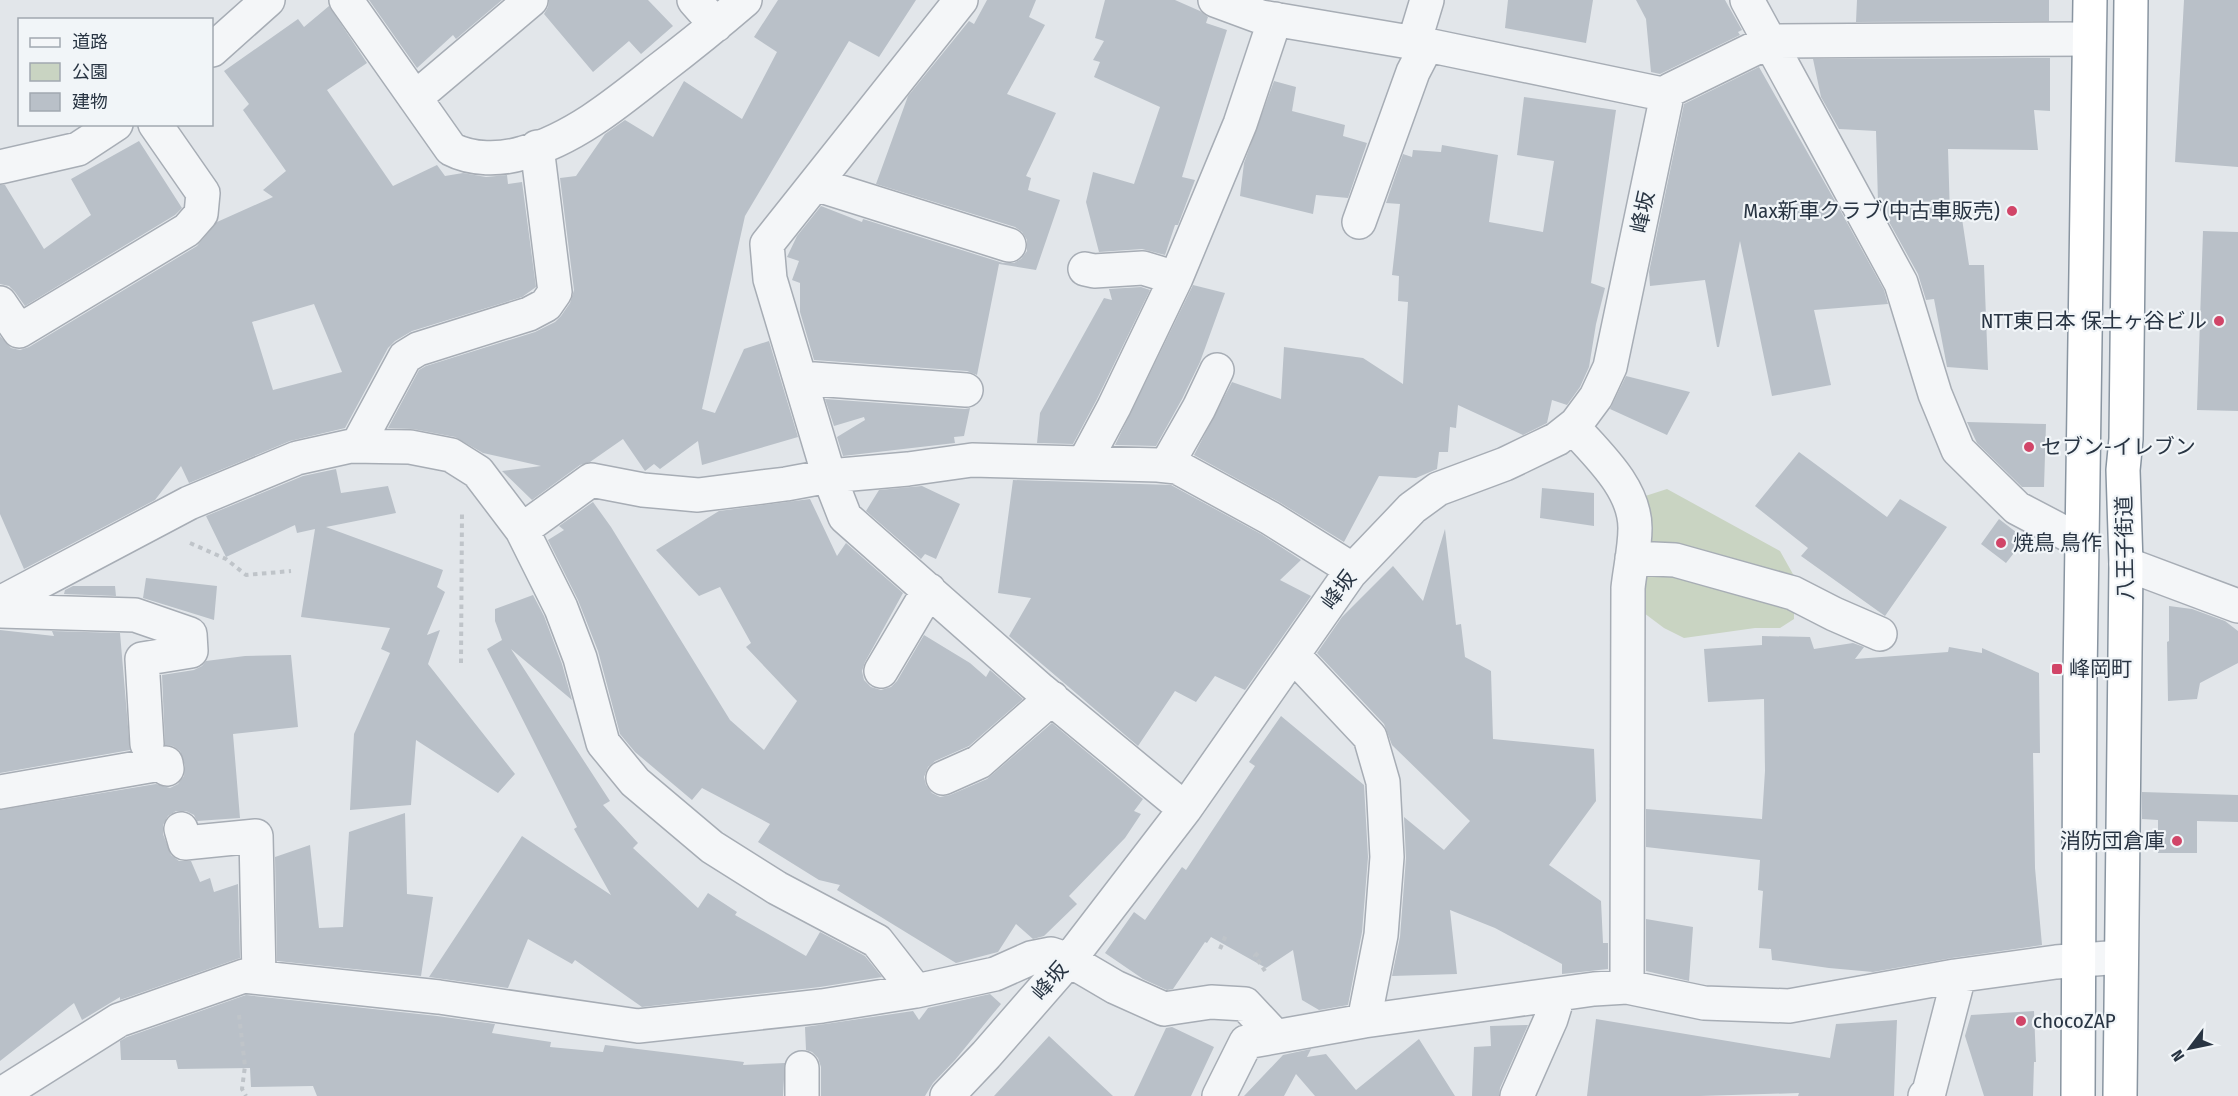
<svg xmlns="http://www.w3.org/2000/svg" width="2238" height="1096" viewBox="0 0 2238 1096" font-family="'Fira Sans Condensed','Noto Sans JP',sans-serif">
<style>
.green{fill:#c9d4c2}
.building{fill:#b9c0c8;fill-rule:evenodd}
.lines{fill:none;stroke-linecap:round;stroke-linejoin:round}
.minor-casing{stroke:#a7adb5;stroke-width:36}
.highway-casing{stroke:#8995a1;stroke-width:36}
.path{stroke:#bfc4c9;stroke-width:4;stroke-dasharray:4.5 4.5;stroke-linecap:butt}
.minor{stroke:#f4f6f8;stroke-width:33}
.highway{stroke:#fff;stroke-width:33}
.poi-dot{fill:#d14568;stroke:#f1f5f8;stroke-width:2}
.labels{text-anchor:middle;dominant-baseline:central;stroke-width:4.5;stroke-linejoin:round;paint-order:stroke}
.poi-label{font-size:21px;fill:#293543;stroke:#f1f5f8;text-anchor:start}
.street-label{font-size:21px;fill:#293543;stroke:#f1f5f8}
</style>
<rect width="100%" height="100%" fill="#e2e6ea"/>
<path class="green" d="M1667,489L1780,551L1794,576V619L1780,628H1755L1684,638L1664,628L1636,607V499Z"/>
<path class="building" d="M369,0H502L456,39L453,35L417,68Z
M549,0H648L673,26L641,54L629,41L593,72L544,14L548,7Z
M778,0H916L879,57L849,41L745,216L702,409L715,413L744,349L769,341L798,437L702,465L698,441L660,469L654,464L645,471L623,439L590,462L580,465L532,500L502,471L541,466L483,453L455,437L413,429L388,428L419,370L426,366L535,332L555,322L561,316L570,303L574,290L560,178L576,176L605,134L625,120L653,137L684,81L742,119L777,52L754,37Z
M987,0H1036L1029,17L1045,25L1007,94L1056,113L1026,176L1031,178L1028,190L1060,200L1036,270L999,264L977,375L967,371L814,360L800,312V283L792,280L799,261L787,257L797,236L821,206L862,222L863,219L1003,263H1014L1021,259L1027,251V240L1022,232L1015,227L876,184L908,96L969,21L974,24Z
M1105,0H1175L1200,11L1208,17L1206,23L1227,30L1182,177L1195,180L1178,225H1175L1165,255L1142,249L1099,252L1086,202L1093,172L1134,184L1160,107L1094,77L1100,62L1093,60L1104,41L1095,38Z
M1508,0H1593L1586,43L1505,28Z
M1636,0H1725L1742,30L1738,32L1740,35L1660,74L1651,72L1646,19Z
M1857,0H2049V21L1856,22Z
M2184,0H2238V167L2175,162Z
M329,6L367,63L327,90L393,186L437,165L445,176L463,173L486,177L507,175L508,184L522,182L536,287L522,297L412,331L395,341L388,348L345,428L290,441L189,483L181,466L155,500L24,569L0,514V336L11,348L20,350L29,347L197,246L217,222L273,197L263,190L286,171L243,110L249,104L224,71L298,19L304,27ZM314,304L342,372L273,390L252,322Z
M2050,58V111L2034,110L2038,150L1948,149L1950,216L1961,212L1969,265H1984L1988,370L1947,367L1934,299L1926,300L1918,274L1878,202L1876,131L1839,129L1821,97L1813,59Z
M1759,67L1839,208L1884,290L1888,304L1814,310L1831,385L1772,396L1740,241L1719,347H1717L1705,280L1650,286L1649,272L1684,104Z
M1274,81L1296,87L1292,111L1345,125L1343,136L1367,143L1348,198L1316,195L1313,214L1240,196L1244,163Z
M1524,97L1616,110L1591,283L1605,288L1596,324L1589,367L1580,387L1567,405L1552,400L1547,423L1523,435L1458,405L1456,428L1450,427L1448,452H1439L1437,469L1416,478L1379,476L1344,542L1279,502L1194,455L1232,382L1281,399L1284,347L1363,358L1403,384L1408,302L1398,301L1399,276L1392,275L1400,204L1386,203L1403,154L1412,157L1413,150L1441,152L1442,145L1498,155L1489,222L1543,232L1554,161L1517,155Z
M139,141L182,208L175,215L25,306L15,292L9,286L0,284V185H5L44,249L91,215L71,179Z
M2203,231L2238,232V411L2197,410Z
M1193,285L1225,293L1200,362L1182,399L1156,446L1115,445Z
M1141,287L1150,290L1097,399L1073,444L1037,443L1040,413L1104,298L1112,300L1109,289Z
M1626,376L1690,392L1667,435L1610,409Z
M825,399L965,409L970,408L964,436L954,437L955,443L843,456L837,437L865,420L864,417L834,426Z
M1967,422L2046,424L2044,487H2022L1977,443Z
M1799,452L1887,517L1900,499L1947,527L1885,616L1801,556L1808,548L1755,506Z
M336,469L341,493L388,486L396,513L326,527L443,570L437,587L445,592L427,635L440,630L428,664L515,774L498,793L416,740L411,805L350,810L354,734L390,653L381,649L390,628L301,617L315,529L297,533L295,525L226,557L206,516L303,476Z
M1013,480L1171,485L1261,534L1301,560L1280,580L1311,596L1245,690L1215,676L1196,702L1175,691L1138,746L1009,636L1031,598L998,593Z
M922,486L960,504L936,559L925,554L921,559L866,511L879,490Z
M1542,488L1594,493V526L1540,518Z
M810,499L837,556L846,543L903,593L865,662L862,671L864,680L871,687L881,690L891,687L897,681L924,635L970,663L986,677L990,670L1023,699L969,746L935,761L928,767L924,777L926,785L932,793L940,797L950,795L987,779L1052,723L1143,799L1134,811L1141,814L1125,838L1069,896L1077,904L1044,936L1033,939L1016,924L998,952L956,963L837,890L840,885L819,880L758,842L770,824L702,788L692,800L635,752L620,734L598,651L578,600L548,540L564,530L559,526L593,502L611,527L730,720L764,750L797,701L746,647L751,643L720,587L699,596L656,550L719,511Z
M1999,519L2025,539L2006,563L1981,544Z
M1445,529L1456,625L1461,624L1465,657L1491,671L1493,739L1594,749L1596,801L1549,865L1601,901L1603,943H1608V969L1562,974V964L1495,928L1450,910L1457,974L1392,976L1400,937L1406,858L1404,817L1444,850L1470,821L1392,745L1384,724L1317,653L1342,617L1393,566L1423,601Z
M146,578L217,586L214,620L143,598Z
M73,586H115L116,596L64,594L65,590Z
M533,595L544,616L562,664L572,700L511,649L610,801L603,805L638,843L633,848L698,908L708,893L737,912L735,915L806,956L820,932L865,956L882,977L820,987L642,1007L575,960L572,964L528,939L508,988L429,977L522,836L611,895L574,829L577,827L487,649L502,640L495,621V609Z
M2169,606L2192,609L2225,621L2238,631V663L2200,683L2197,699L2168,701L2167,642L2169,641Z
M0,630L54,636L52,631L120,633L130,750L0,773Z
M1762,636L1810,637L1814,649L1853,643L1864,647L1855,659L1948,652L1949,647L1982,653V648L2039,673L2040,753H2033L2035,868L2042,945L1952,958L1873,972L1829,968L1772,960L1771,949L1759,948L1763,891L1758,890L1760,860L1646,847V809L1762,819L1765,771L1764,699L1708,702L1704,649L1762,645Z
M291,655L298,727L233,734L240,818L197,821L194,815L186,811H176L168,816L163,825V834L171,855L179,861H191L200,882L210,878L214,892L238,884L240,958L120,1000V997L82,1020L74,1003L0,1061V810L156,784L170,788L178,784L184,776L185,766L180,751L173,746L165,745L162,675L194,670L202,666L206,661L245,656Z
M1281,716L1364,785L1368,857L1362,932L1348,1005L1319,1010L1302,1000L1293,950L1266,968L1211,937L1207,943L1205,942L1173,989L1167,990L1143,979L1105,953L1134,912L1145,920L1182,867L1186,870L1255,766L1249,762Z
M2142,792L2238,795V822L2197,821V853H2158V820L2142,819Z
M405,813L407,894L433,897L421,976L277,961L275,857L310,845L319,928L343,927L349,832Z
M1646,919L1693,927L1689,981L1646,971Z
M990,994L1001,1004L955,1060L933,1083L925,1096H821V1067L818,1058L812,1052L806,1050L805,1027L913,1011L919,1020L928,1008Z
M246,995L437,1016L495,1024L492,1033L551,1042L550,1047L603,1052L605,1045L744,1062L743,1065L785,1063L783,1096H317L313,1086L251,1087L250,1068L178,1069L176,1060H121L120,1041L127,1037Z
M2034,1011L2036,1062H2034L2033,1096H1984L1965,1036L1971,1015Z
M1596,1019L1830,1058L1836,1024L1897,1020L1894,1096H1798L1799,1093L1700,1096H1587Z
M1528,1025L1500,1088L1499,1096H1472L1474,1047L1491,1046L1490,1026Z
M1172,1027L1214,1047L1191,1096H1134L1166,1028Z
M1049,1036L1113,1096H994Z
M1419,1039L1455,1096H1315L1296,1074L1284,1096H1244L1283,1055L1311,1049L1307,1057L1326,1054L1356,1090Z"/>
<g class="lines">
<defs>
<path id="minor" d="M346,0L451,149C472,160 500,160 523,153C573,139 616,104 656,72C686,49 716,25 745,0
M694,0L716,25
M961,0L767,244L770,279L829,476L845,517L1041,690L1185,809
M1215,0L1261,17L1427,45L1667,95
M1747,0L1901,283L1935,394L1958,450L2017,508L2082,542
M1414,43L1427,0
M212,50L268,0
M415,98L531,0
M0,167L78,149L116,124
M815,184L1009,245
M1359,222L1413,72L1427,45
M1085,269L1094,271L1143,268L1176,278
M0,303L19,331L187,230L201,214L203,193L155,124
M800,378L966,390
M1573,427C1598,455 1635,488 1635,528C1635,548 1630,569 1628,588L1627,987
M357,446L405,357L418,349L529,314L546,305L555,292L537,147
M1084,463L1114,407L1176,278L1240,124L1275,19
M1166,466L1199,408L1217,370
M522,530L591,480L643,490L698,495L786,484L829,476L908,469L972,460L1158,465L1177,467L1270,518L1353,570
M1632,558L1675,560L1793,593L1834,614L1880,634
M2126,564L2238,606
M0,603L189,503L297,458L351,446L410,447L451,455L478,472L522,530L561,608L580,658L603,743L635,782L712,847L777,888L877,941L916,991
M0,611L135,615L190,634L191,651L142,659L147,744
M1293,655L1370,737L1383,782L1387,857L1381,935L1364,1021
M881,671L929,590
M943,778L979,762L1052,698
M0,792L166,763L167,769
M181,829L185,843L256,836L259,977
M0,1095L119,1020L244,976L439,997L638,1026L822,1006L916,991L995,974L1031,958L1051,954L1069,960L1115,987L1164,1009L1211,1002L1245,1004L1275,1036
M802,1096V1068
M947,1096L986,1055L1069,960L1185,809L1350,573L1412,508L1438,489L1505,464L1557,439L1576,424L1596,397L1610,367L1667,95L1670,90L1770,41L2089,39
M1219,1096L1246,1042L1364,1021L1594,989L1627,987L1704,1003L1789,1006L1955,976L2056,962L2121,957
M1517,1096L1551,1019L1555,1006V995
M1925,1096L1929,1092L1959,976"/>
<path id="highway" d="M2078,1096L2080,677L2090,0
M2120,1096L2126,564L2123,470L2126,439L2131,0"/>
</defs>
<use href="#minor" class="minor-casing"/>
<use href="#highway" class="highway-casing"/>
<path class="path" d="M190,543L226,559L246,575L291,571
M461,663L462,511
M1220,949L1226,935
M1258,953L1255,956L1265,971
M239,1015L245,1066L242,1089L246,1096"/>
<use href="#minor" class="minor"/>
<use href="#highway" class="highway"/>
</g>
<g class="poi-dot">
<circle cx="2012" cy="211" r="6"/>
<circle cx="2219" cy="321" r="6"/>
<circle cx="2029" cy="447" r="6"/>
<circle cx="2001" cy="543" r="6"/>
<rect x="2051" y="663" width="12" height="12" rx="3"/>
<circle cx="2177" cy="841" r="6"/>
<circle cx="2021" cy="1021" r="6"/>
</g>
<g class="labels">
<g class="poi-label">
<text x="2000" y="211" text-anchor="end">Max新車クラブ(中古車販売)</text>
<text x="2207" y="321" text-anchor="end">NTT東日本 保土ヶ谷ビル</text>
<text x="2041" y="447">セブン-イレブン</text>
<text x="2013" y="543">焼鳥 鳥作</text>
<text x="2069" y="669">峰岡町</text>
<text x="2165" y="841" text-anchor="end">消防団倉庫</text>
<text x="2033" y="1021">chocoZAP</text>
</g>
<g class="street-label">
<text transform="translate(1643 212) rotate(-78)">峰坂</text>
<text transform="translate(2125 548) rotate(-91)">八王子街道</text>
<text transform="translate(1339 590) rotate(-53)">峰坂</text>
<text transform="translate(1050 981) rotate(-49)">峰坂</text>
</g>
</g>
<rect x="18" y="18" width="195" height="108" fill="#f1f5f8" stroke="#a1a8b0" stroke-width="1.5"/>
<rect x="30" y="38" width="30" height="9" fill="#f4f6f8" stroke="#a1a8b0" stroke-width="1.5"/>
<text x="72" y="48" font-size="18" fill="#293543">道路</text>
<rect x="30" y="63" width="30" height="18" fill="#c9d4c2" stroke="#a1a8b0" stroke-width="1.5"/>
<text x="72" y="78" font-size="18" fill="#293543">公園</text>
<rect x="30" y="93" width="30" height="18" fill="#b9c0c8" stroke="#a1a8b0" stroke-width="1.5"/>
<text x="72" y="108" font-size="18" fill="#293543">建物</text>
<g transform="translate(2190 1048) rotate(238)" stroke="#f1f5f8" stroke-width="4.5" paint-order="stroke">
<path d="M0-4.5L10 22L0 15L-10 22Z" fill="#293543"/>
<text y="-9" font-size="16" font-weight="bold" text-anchor="middle" fill="#293543">N</text>
</g>
</svg>
